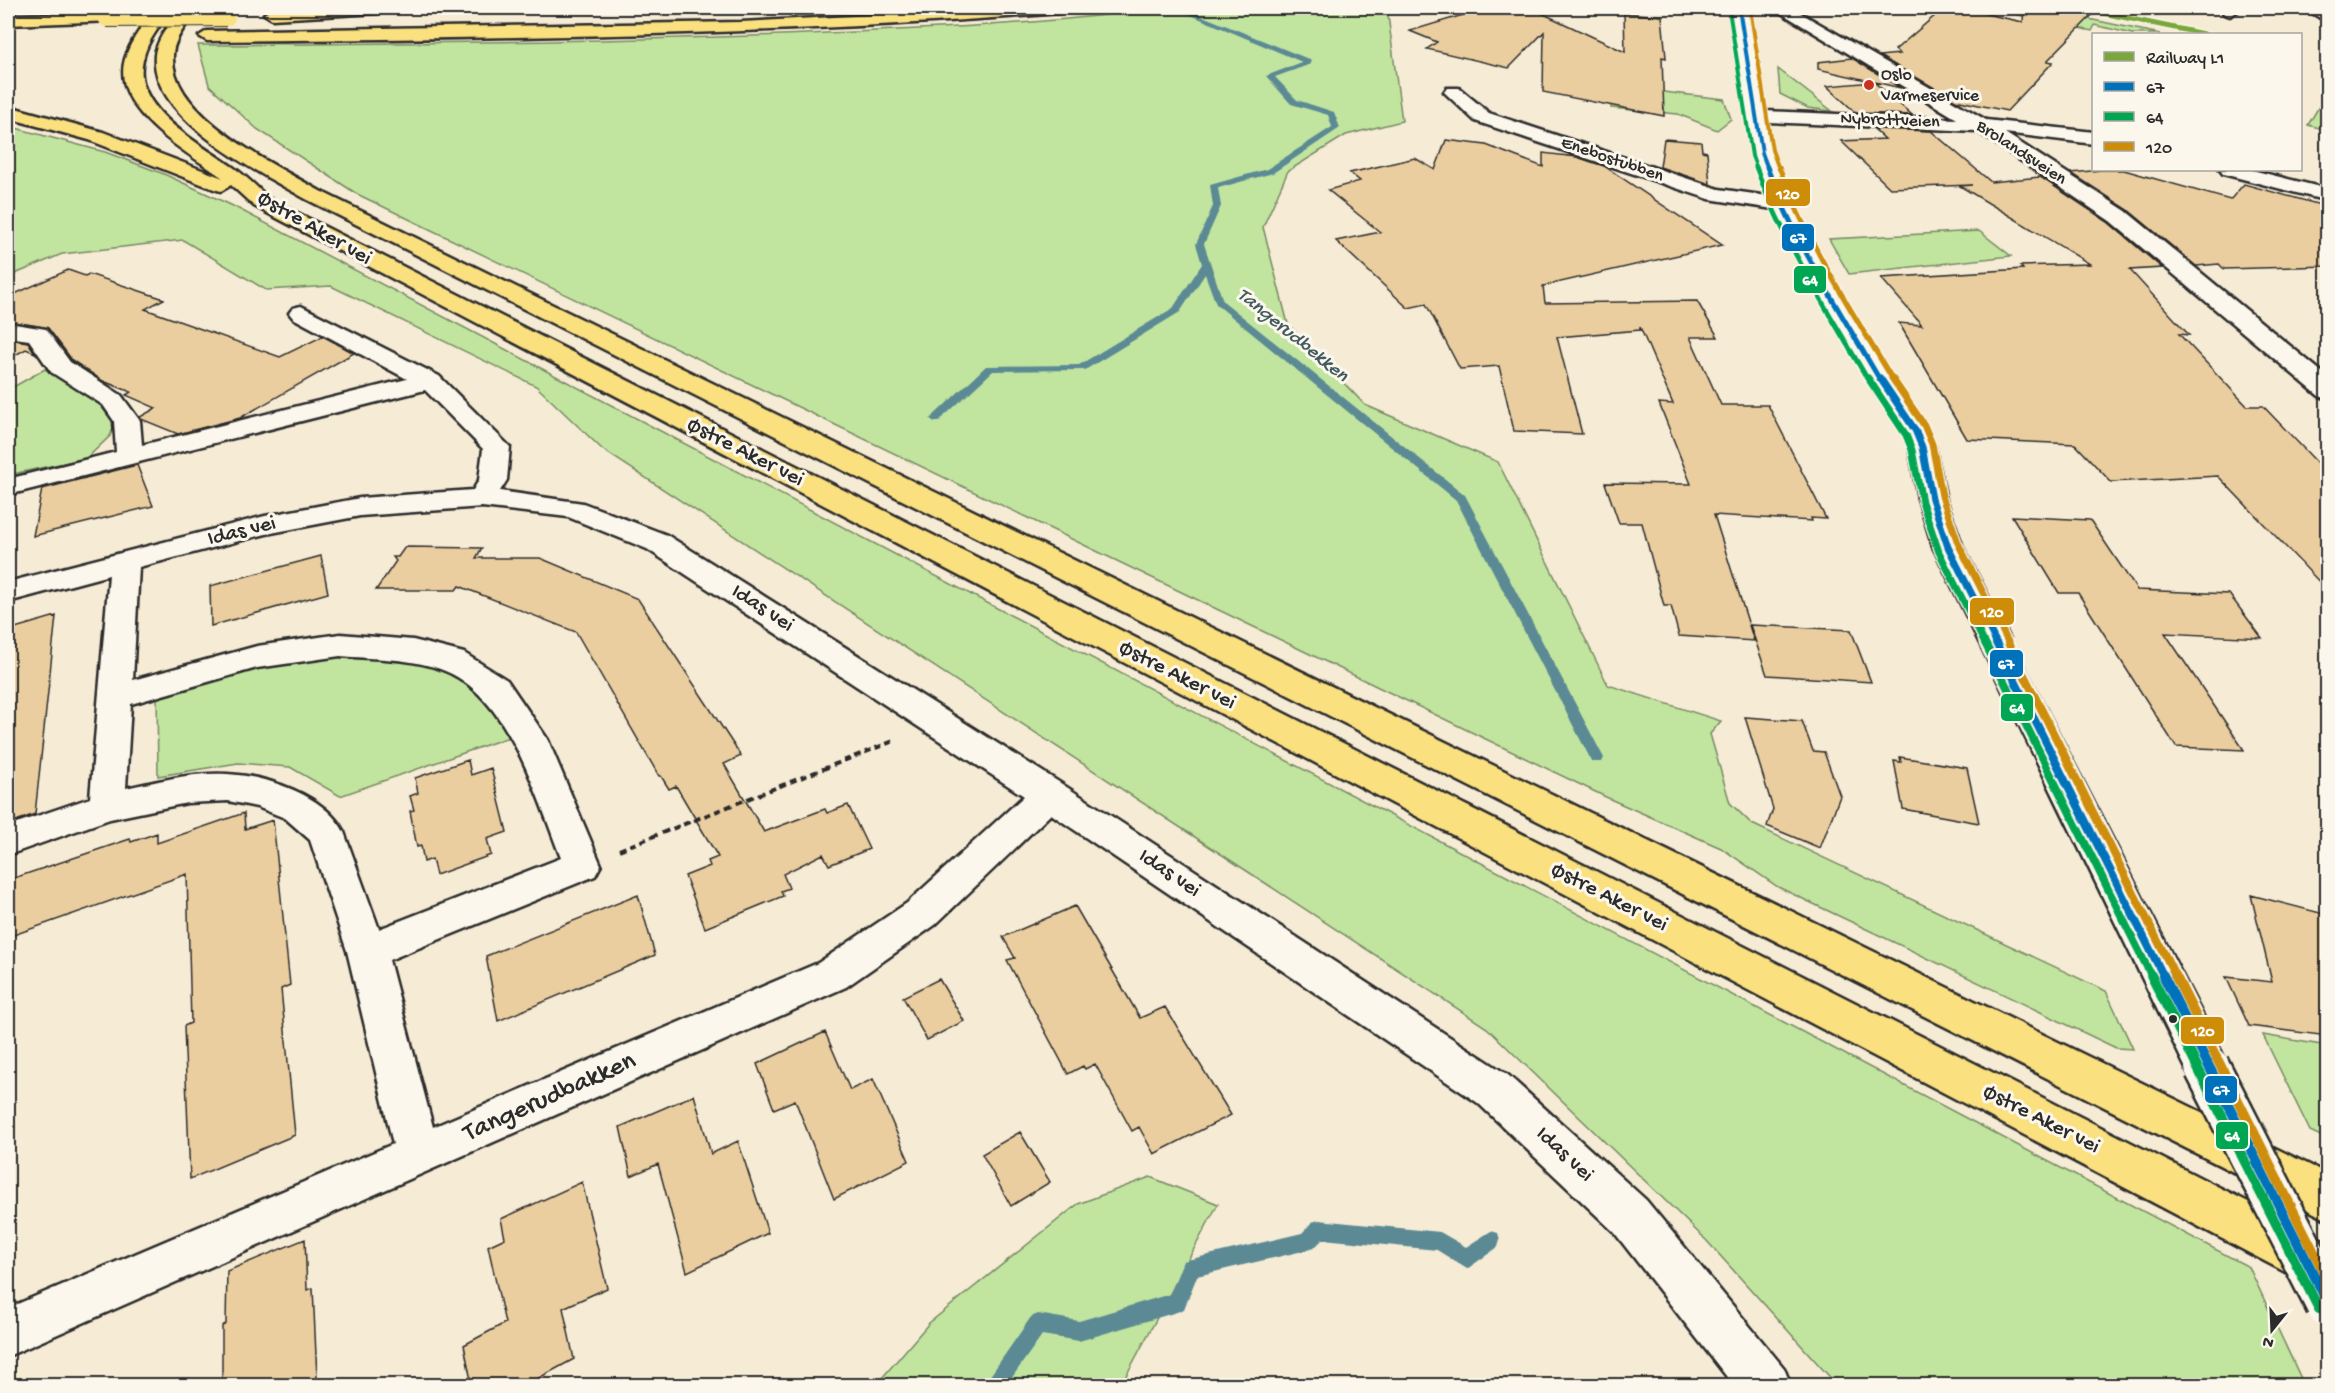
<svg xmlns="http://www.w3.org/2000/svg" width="2335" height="1393" viewBox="0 0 2335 1393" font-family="'Gochi Hand',sans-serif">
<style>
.green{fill:#c1e59e;stroke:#768864;stroke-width:1.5}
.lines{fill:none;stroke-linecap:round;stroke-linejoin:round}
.stream{fill:#5c8a94;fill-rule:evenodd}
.building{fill:#ebce9f;stroke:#2b2b2b;stroke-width:1.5}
.minor-casing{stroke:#2b2b2b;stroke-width:5}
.highway-casing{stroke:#2b2b2b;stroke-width:5}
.path{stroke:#2b2b2b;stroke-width:4;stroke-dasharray:7 4.5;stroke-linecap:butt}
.minor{fill:#fbf7ec;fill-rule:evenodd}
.highway{fill:#fbe080;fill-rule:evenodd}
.minor-bridge-casing{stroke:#2b2b2b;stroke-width:49;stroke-linecap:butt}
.highway-bridge-casing{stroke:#2b2b2b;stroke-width:20;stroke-linecap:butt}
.minor-bridge{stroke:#fbf7ec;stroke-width:44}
.highway-bridge{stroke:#fbe080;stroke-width:18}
.bus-1-far4-casing{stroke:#fbf7ec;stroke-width:6}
.bus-1-far3-casing{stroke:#fbf7ec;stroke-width:8}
.bus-1-far2-casing{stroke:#fbf7ec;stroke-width:10}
.bus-1-far1-casing{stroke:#fbf7ec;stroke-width:13}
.bus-1-casing{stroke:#fbf7ec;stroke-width:15}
.bus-2-far4-casing{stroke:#fbf7ec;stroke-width:6}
.bus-2-far3-casing{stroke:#fbf7ec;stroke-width:8}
.bus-2-far2-casing{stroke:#fbf7ec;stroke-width:10}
.bus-2-far1-casing{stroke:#fbf7ec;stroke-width:13}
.bus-2-casing{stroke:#fbf7ec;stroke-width:15}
.bus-3-far4-casing{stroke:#fbf7ec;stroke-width:6}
.bus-3-far3-casing{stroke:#fbf7ec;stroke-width:8}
.bus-3-far2-casing{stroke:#fbf7ec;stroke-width:10}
.bus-3-far1-casing{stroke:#fbf7ec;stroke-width:13}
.bus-3-casing{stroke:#fbf7ec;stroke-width:15}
.bus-1-far4{stroke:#0072bc;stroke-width:4}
.bus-1-far3{stroke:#0072bc;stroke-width:5}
.bus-1-far2{stroke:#0072bc;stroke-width:7}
.bus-1-far1{stroke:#0072bc;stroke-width:8}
.bus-1{stroke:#0072bc;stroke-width:10}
.bus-2-far4{stroke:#00a651;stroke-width:4}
.bus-2-far3{stroke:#00a651;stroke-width:5}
.bus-2-far2{stroke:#00a651;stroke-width:7}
.bus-2-far1{stroke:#00a651;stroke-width:8}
.bus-2{stroke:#00a651;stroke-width:10}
.bus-3-far4{stroke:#ce8d09;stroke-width:4}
.bus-3-far3{stroke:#ce8d09;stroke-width:5}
.bus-3-far2{stroke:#ce8d09;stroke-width:7}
.bus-3-far1{stroke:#ce8d09;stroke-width:8}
.bus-3{stroke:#ce8d09;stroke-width:10}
.rail-1-casing{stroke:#fbf7ec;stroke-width:8}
.rail-1{stroke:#79a73b;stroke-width:5}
.poi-dot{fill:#c8321e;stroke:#fbf7ec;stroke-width:2}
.bus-dot{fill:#2b2b2b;stroke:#fbf7ec;stroke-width:2}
.labels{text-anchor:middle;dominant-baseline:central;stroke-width:6;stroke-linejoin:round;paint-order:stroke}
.far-poi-label{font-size:18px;fill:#2b2b2b;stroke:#fbf7ec;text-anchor:start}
.far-street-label{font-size:18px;fill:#2b2b2b;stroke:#fbf7ec}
.far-water-label{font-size:20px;font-style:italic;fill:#435b60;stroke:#fbf7ec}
.street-label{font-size:22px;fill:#2b2b2b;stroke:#fbf7ec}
.near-street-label{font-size:27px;fill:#2b2b2b;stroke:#fbf7ec}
.line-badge{stroke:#fbf7ec;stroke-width:2}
.badge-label{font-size:16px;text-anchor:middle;font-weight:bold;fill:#fff}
</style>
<rect width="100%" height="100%" fill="#f6ebd5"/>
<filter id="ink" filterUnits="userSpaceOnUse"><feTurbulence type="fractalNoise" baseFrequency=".0167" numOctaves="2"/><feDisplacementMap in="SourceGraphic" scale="12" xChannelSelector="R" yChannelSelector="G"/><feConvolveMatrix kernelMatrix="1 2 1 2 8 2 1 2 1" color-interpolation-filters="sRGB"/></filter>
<g filter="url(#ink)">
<path class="green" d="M1159,8H1387L1402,121L1346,135L1288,171L1263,227L1288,324L1365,405L1498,462L1608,685L1721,721L1710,734L1730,803L1752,824L2106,991L2133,1049L2116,1048L1778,887L1721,848L1610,799L357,194L257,129L209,85L198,45C401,43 604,42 807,34C924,29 1043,25 1159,8Z
M1986,8H2036L2160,34H2132L2095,25L2092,31Z
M1778,69L1832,111L1808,108L1780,94Z
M1611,86L1724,99L1731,119L1717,130L1678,114L1611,108Z
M2327,93V130L2308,125Z
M8,126L105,152L164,174L233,206L2249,1267L2304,1385H1837L1706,1240L1487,1028L603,450L536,386L331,286L266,290L183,240L62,254L8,277Z
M1979,231L2011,256L1849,274L1829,239Z
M45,369L99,404L115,424L110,436L87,458L8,475V390Z
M336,653L409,659L447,671L485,693L512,736L340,796L290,767L238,763L158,776L157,693L256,665Z
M2263,1035L2327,1046V1139L2310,1131Z
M1150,1177L1218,1204L1121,1385H876L929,1323L1078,1204Z"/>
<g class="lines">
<path class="stream" d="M1186,11H1190L1311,60V64L1275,77L1297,100L1334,112L1340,128L1273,173L1218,188L1221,206L1204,244L1223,301L1465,495L1604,758L1602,762H1592L1456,500L1216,304L1205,274L1180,312L1085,370L993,371L939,421L935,422L930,419L986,366L1079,365L1173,308L1202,264L1196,244L1213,206L1210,185L1267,169L1332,127L1328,115L1291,104L1266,76L1302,62L1186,13Z
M1319,1220L1440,1232L1466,1247L1491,1231L1498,1233L1500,1240L1498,1247L1467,1269L1437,1250L1323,1239L1314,1248L1307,1250L1197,1276L1184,1309L1177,1312L1079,1341L1042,1335L1006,1386H983L1031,1317L1038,1314L1079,1321L1170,1294L1183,1261L1302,1233L1312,1222Z"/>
</g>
<path class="building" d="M1486,8H1531L1625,52L1624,13L1662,16L1666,58L1662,57L1664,116L1543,92L1544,32L1509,68L1427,49L1437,42L1410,31Z
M1944,8H1958L2023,22L2024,8H2099L2047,61L2053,62L2007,111L1955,100L1879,56L1900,54L1895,50Z
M1852,58L1901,88L1818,69V62Z
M1874,82L1912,115L1856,113L1827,86Z
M1874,129L1931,131L1991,182L2040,177L2109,223L2162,268L2130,270L2189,335L2179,334L2247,406H2263L2328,474V591L2218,476L2111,482L2075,444L1967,439L1899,323L1922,325L1881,278L2023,269L2020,266L2090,264L1960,186L1972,185L1890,188L1841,141L1885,139Z
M1664,139L1701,142L1702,151L1707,152L1710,184L1660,167Z
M1446,140L1486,145L1543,167V153L1577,157L1604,166L1722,245L1543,286L1545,303L1697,301L1718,337H1690L1721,405H1768L1826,519L1811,518L1812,521L1714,515L1754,641L1679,636L1671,606H1664L1642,523H1619L1605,483L1691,484L1659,403L1673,404L1640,327V330L1557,337L1582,434L1514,431L1499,366L1460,369L1426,304L1408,308L1336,241L1380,232L1328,190L1360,181L1350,173L1415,158L1435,170Z
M2101,170H2124L2230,200L2244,184L2328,207V266L2224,269L2219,264L2196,266L2127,209L2071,173Z
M68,270L85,276L89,274L164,299L145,309L280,357L323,336L354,353L240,418L178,434L141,419L140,417L156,408L126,395L131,392L103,381L72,360L48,328L8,321V297Z
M8,339L28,342L35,353L26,349L8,359Z
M137,465L153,506L33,536L42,489Z
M2012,516L2090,520L2137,590L2229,594L2262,638L2165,633L2244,750L2176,747L2078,593H2059Z
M405,547L482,548L476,558H540L638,599L741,756L724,764L764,832L825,809L827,813L848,805L869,849L829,865L823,854L783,874L789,888L781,891L783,896L705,928L685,876L710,866L708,861L718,857L676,786L669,789L661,776H659L576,632L459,586L456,590H376L396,561L393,557H398Z
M321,556L328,593L211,626L210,586Z
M56,616L35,814L8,824V630Z
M1750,625L1851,630L1871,682L1767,675Z
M1745,717L1802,721L1813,751L1824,752L1840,796L1820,848L1767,826L1773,809Z
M1900,757L1967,768L1979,823L1903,809L1894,761L1901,762Z
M468,760L471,775L491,768L507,832L487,839L491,855L436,875L432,859L424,862L421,846L417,847L410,811L414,810L410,796L418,793L415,778Z
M244,813L245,829L273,820L290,985L281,989L295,1135L190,1179L184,1026L191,1023L187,874L8,937V880L130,839L131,842L157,833V843Z
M638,895L655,955L498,1021L486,956Z
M2251,895L2328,915V1036L2249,1026L2226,977L2272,982Z
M1075,906L1140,1018L1165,1007L1231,1115L1154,1154L1139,1127L1132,1131L1095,1064L1085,1069L1083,1066L1068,1074L1007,960L1015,958L1003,937Z
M939,979L964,1021L927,1040L903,997Z
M825,1032L850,1090L873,1079L909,1161L834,1199L795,1100L774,1109L757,1064Z
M694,1095L711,1154L738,1141L768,1233L687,1272L658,1164L631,1176L620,1127Z
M1020,1132L1050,1182L1011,1206L982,1154Z
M582,1182L607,1288L563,1308L574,1359L524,1386H472L464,1345L505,1323L488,1246L505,1238L501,1219Z
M305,1239L307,1290L313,1288L317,1378L301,1386H222V1326L226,1324L227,1271Z"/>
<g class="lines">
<defs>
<path id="minor" d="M1731,8H1747L1765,111L1957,119L1773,8H1792L1986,120L2094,132V144L2005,133L2126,211L2328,377V399L2319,396L2110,221L1977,131L1767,122L1772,153L1792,204L1819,256L1899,389L1928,430L1935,447L1946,499L1963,547L2222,1053L2228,1067L2222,1081L2207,1086L2192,1081L1933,547L1918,499L1909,447L1902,430L1874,391L1773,209L1709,199L1475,121L1444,92L1447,88H1459L1489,113L1719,189L1768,196L1752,153Z
M2221,8H2237L2238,11L2230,16L2224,14Z
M2304,8H2323L2328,11V23Z
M2220,170H2252L2328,189V201L2223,174Z
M301,306L439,376L510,447L507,480L500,491L583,503L667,535L1062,784L1508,1075L1646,1200L1784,1368L1791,1386H1734L1614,1232L1478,1103L1051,814L935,925L846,987L8,1356V1308L393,1144L347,951L310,840L285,818L257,807L228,801L187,803L110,819L8,855V826L90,798L109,575L8,602V582L265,516L360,498L473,490L479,480L483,449L425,390L8,495V479L116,452L114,421L103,405L51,372L29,340L8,337V323L46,329L70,362L121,395L140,421L142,445L407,379L293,318L289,313L293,308ZM482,507L568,517L647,549L1024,796L907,903L818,963L433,1127L389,960L595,876L601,865L548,740L507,680L464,653L413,640L340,634L257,646L133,680L139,567L266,534L360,516ZM340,656C373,659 409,658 440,669C508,692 537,797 561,858L379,929L344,832C325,795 267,776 227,774C193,772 159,781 126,788L131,704L257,668Z"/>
<path id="highway" d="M156,8H172C161,25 147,40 143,60C131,109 201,144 233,167C246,176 257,187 268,198L2327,1242V1276L2310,1282L2293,1276L254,206L231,185L221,191L214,189L89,140L8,118V106L103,132L223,178C189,153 110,111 125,59C131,39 144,24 156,8Z
M183,8H199C189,22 173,38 173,56C170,116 276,165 320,191L2328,1174V1220L306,199C260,173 149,118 155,55C157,38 172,20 183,8Z
M300,8H386L378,13L272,19L264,14L272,9Z
M1005,8H1068L1060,13C776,36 492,38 207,41L199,36L207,31L741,22Z
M107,13L115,18L113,21L8,25V15Z"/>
</defs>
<use href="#minor" class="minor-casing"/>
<use href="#highway" class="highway-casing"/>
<path class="path" d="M619,850L896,740"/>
<use href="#minor" class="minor"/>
<use href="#highway" class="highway"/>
<defs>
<path id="minor-bridge" d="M2207,1067L2328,1304"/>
<path id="highway-bridge" d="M107,18L226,17"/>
</defs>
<use href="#minor-bridge" class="minor-bridge-casing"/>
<use href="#highway-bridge" class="highway-bridge-casing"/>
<use href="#minor-bridge" class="minor-bridge"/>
<use href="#highway-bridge" class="highway-bridge"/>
<defs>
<path id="bus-1-far4" d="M1739,8L1762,153L1768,169"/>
<path id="bus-1-far3" d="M1767,167C1795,243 1840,311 1880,380"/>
<path id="bus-1-far2" d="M1880,378L1915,430L1922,447L1932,499L1948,547L1997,644"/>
<path id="bus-1-far1" d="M1996,643L2164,977"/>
<path id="bus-1" d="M2163,975L2328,1303"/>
<path id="bus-2-far4" d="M1729,10L1752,156L1757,169"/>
<path id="bus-2-far3" d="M1756,167C1784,243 1828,311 1868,380"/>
<path id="bus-2-far2" d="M1868,378L1906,435L1912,450L1922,502L1939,552L1985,644"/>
<path id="bus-2-far1" d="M1985,643L2152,977"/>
<path id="bus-2" d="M2151,975L2319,1309"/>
<path id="bus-3-far4" d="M1750,8L1772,150L1779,169"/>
<path id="bus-3-far3" d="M1779,167C1807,243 1852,311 1893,380"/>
<path id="bus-3-far2" d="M1892,378L1924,425L1932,444L1942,496L1958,543L2009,644"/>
<path id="bus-3-far1" d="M2008,643L2176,977"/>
<path id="bus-3" d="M2175,975L2328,1280"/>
</defs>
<use href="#bus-1-far4" class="bus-1-far4-casing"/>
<use href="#bus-1-far3" class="bus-1-far3-casing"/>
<use href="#bus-1-far2" class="bus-1-far2-casing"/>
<use href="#bus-1-far1" class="bus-1-far1-casing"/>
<use href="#bus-1" class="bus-1-casing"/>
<use href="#bus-2-far4" class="bus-2-far4-casing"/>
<use href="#bus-2-far3" class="bus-2-far3-casing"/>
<use href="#bus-2-far2" class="bus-2-far2-casing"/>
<use href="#bus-2-far1" class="bus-2-far1-casing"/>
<use href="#bus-2" class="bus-2-casing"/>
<use href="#bus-3-far4" class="bus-3-far4-casing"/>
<use href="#bus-3-far3" class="bus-3-far3-casing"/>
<use href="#bus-3-far2" class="bus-3-far2-casing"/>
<use href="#bus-3-far1" class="bus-3-far1-casing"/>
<use href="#bus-3" class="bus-3-casing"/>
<use href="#bus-1-far4" class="bus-1-far4"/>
<use href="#bus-1-far3" class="bus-1-far3"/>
<use href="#bus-1-far2" class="bus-1-far2"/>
<use href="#bus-1-far1" class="bus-1-far1"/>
<use href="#bus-1" class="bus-1"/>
<use href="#bus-2-far4" class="bus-2-far4"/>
<use href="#bus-2-far3" class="bus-2-far3"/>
<use href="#bus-2-far2" class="bus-2-far2"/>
<use href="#bus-2-far1" class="bus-2-far1"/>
<use href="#bus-2" class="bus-2"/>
<use href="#bus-3-far4" class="bus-3-far4"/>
<use href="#bus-3-far3" class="bus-3-far3"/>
<use href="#bus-3-far2" class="bus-3-far2"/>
<use href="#bus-3-far1" class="bus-3-far1"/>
<use href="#bus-3" class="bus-3"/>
<defs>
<path id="rail-1" d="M2078,8L2204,34"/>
</defs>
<use href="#rail-1" class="rail-1-casing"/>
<use href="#rail-1" class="rail-1"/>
</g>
</g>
<circle class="poi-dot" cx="1869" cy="85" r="6"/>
<circle class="bus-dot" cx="2173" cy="1019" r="5"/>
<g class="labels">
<g class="far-poi-label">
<text x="1881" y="75">Oslo<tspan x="1881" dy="21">Varmeservice</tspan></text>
</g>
<g class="far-street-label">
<text transform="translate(1890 121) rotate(2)">Nybrottveien</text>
<text transform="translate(2021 153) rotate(33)">Brolandsveien</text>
<text transform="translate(1612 160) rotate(19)">Enebostubben</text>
</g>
<g class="far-water-label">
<text transform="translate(1292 336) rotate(39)">Tangerudbekken</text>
</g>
<g class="street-label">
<text transform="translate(314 229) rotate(30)">Østre Aker vei</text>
<text transform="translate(745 453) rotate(27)">Østre Aker vei</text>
<text transform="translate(242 532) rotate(-14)">Idas vei</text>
<text transform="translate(762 609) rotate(33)">Idas vei</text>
<text transform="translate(1177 676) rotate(27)">Østre Aker vei</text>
<text transform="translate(1169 874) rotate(34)">Idas vei</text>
<text transform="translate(1609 898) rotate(27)">Østre Aker vei</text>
<text transform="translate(2041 1120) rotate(27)">Østre Aker vei</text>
<text transform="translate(1564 1155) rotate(43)">Idas vei</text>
</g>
<g class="near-street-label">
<text transform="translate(550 1098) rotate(-24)">Tangerudbakken</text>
</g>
</g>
<g class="line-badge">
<rect x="1765" y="178" width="46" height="29" rx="6" fill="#ce8d09"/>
<rect x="1781" y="223" width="34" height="29" rx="6" fill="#0072bc"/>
<rect x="1793" y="265" width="34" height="29" rx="6" fill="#00a651"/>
<rect x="1969" y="597" width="46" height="29" rx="6" fill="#ce8d09"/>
<rect x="1989" y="649" width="35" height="29" rx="6" fill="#0072bc"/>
<rect x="2000" y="693" width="34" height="29" rx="6" fill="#00a651"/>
<rect x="2180" y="1016" width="45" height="29" rx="6" fill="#ce8d09"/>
<rect x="2204" y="1075" width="34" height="29" rx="6" fill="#0072bc"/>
<rect x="2215" y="1121" width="34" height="29" rx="6" fill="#00a651"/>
</g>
<g class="badge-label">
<text x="1788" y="199">120</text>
<text x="1798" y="243">67</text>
<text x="1810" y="285">64</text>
<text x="1992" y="617">120</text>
<text x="2006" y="669">67</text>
<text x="2017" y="713">64</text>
<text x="2203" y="1036">120</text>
<text x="2221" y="1095">67</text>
<text x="2232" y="1141">64</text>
</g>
<rect width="2335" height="1393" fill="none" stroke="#fbf7ec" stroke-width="30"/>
<rect x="15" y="15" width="2305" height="1363" fill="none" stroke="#2b2b2b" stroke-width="2" filter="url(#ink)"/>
<rect x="2092" y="33" width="210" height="138" fill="#fbf7ec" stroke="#a8a59f" stroke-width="1.5"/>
<rect x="2104" y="52" width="30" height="9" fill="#79a73b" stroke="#a8a59f" stroke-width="1.5"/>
<text x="2146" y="63" font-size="18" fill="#2b2b2b">Railway L1</text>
<rect x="2104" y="82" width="30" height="9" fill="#0072bc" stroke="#a8a59f" stroke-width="1.5"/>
<text x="2146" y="93" font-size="18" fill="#2b2b2b">67</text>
<rect x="2104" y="112" width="30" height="9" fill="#00a651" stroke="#a8a59f" stroke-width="1.5"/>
<text x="2146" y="123" font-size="18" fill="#2b2b2b">64</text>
<rect x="2104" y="142" width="30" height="9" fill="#ce8d09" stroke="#a8a59f" stroke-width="1.5"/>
<text x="2146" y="153" font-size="18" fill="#2b2b2b">120</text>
<g transform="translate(2272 1330) rotate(198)" stroke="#fbf7ec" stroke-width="4.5" paint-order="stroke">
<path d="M0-4.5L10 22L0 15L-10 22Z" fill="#2b2b2b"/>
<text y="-9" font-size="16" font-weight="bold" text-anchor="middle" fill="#2b2b2b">N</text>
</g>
</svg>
